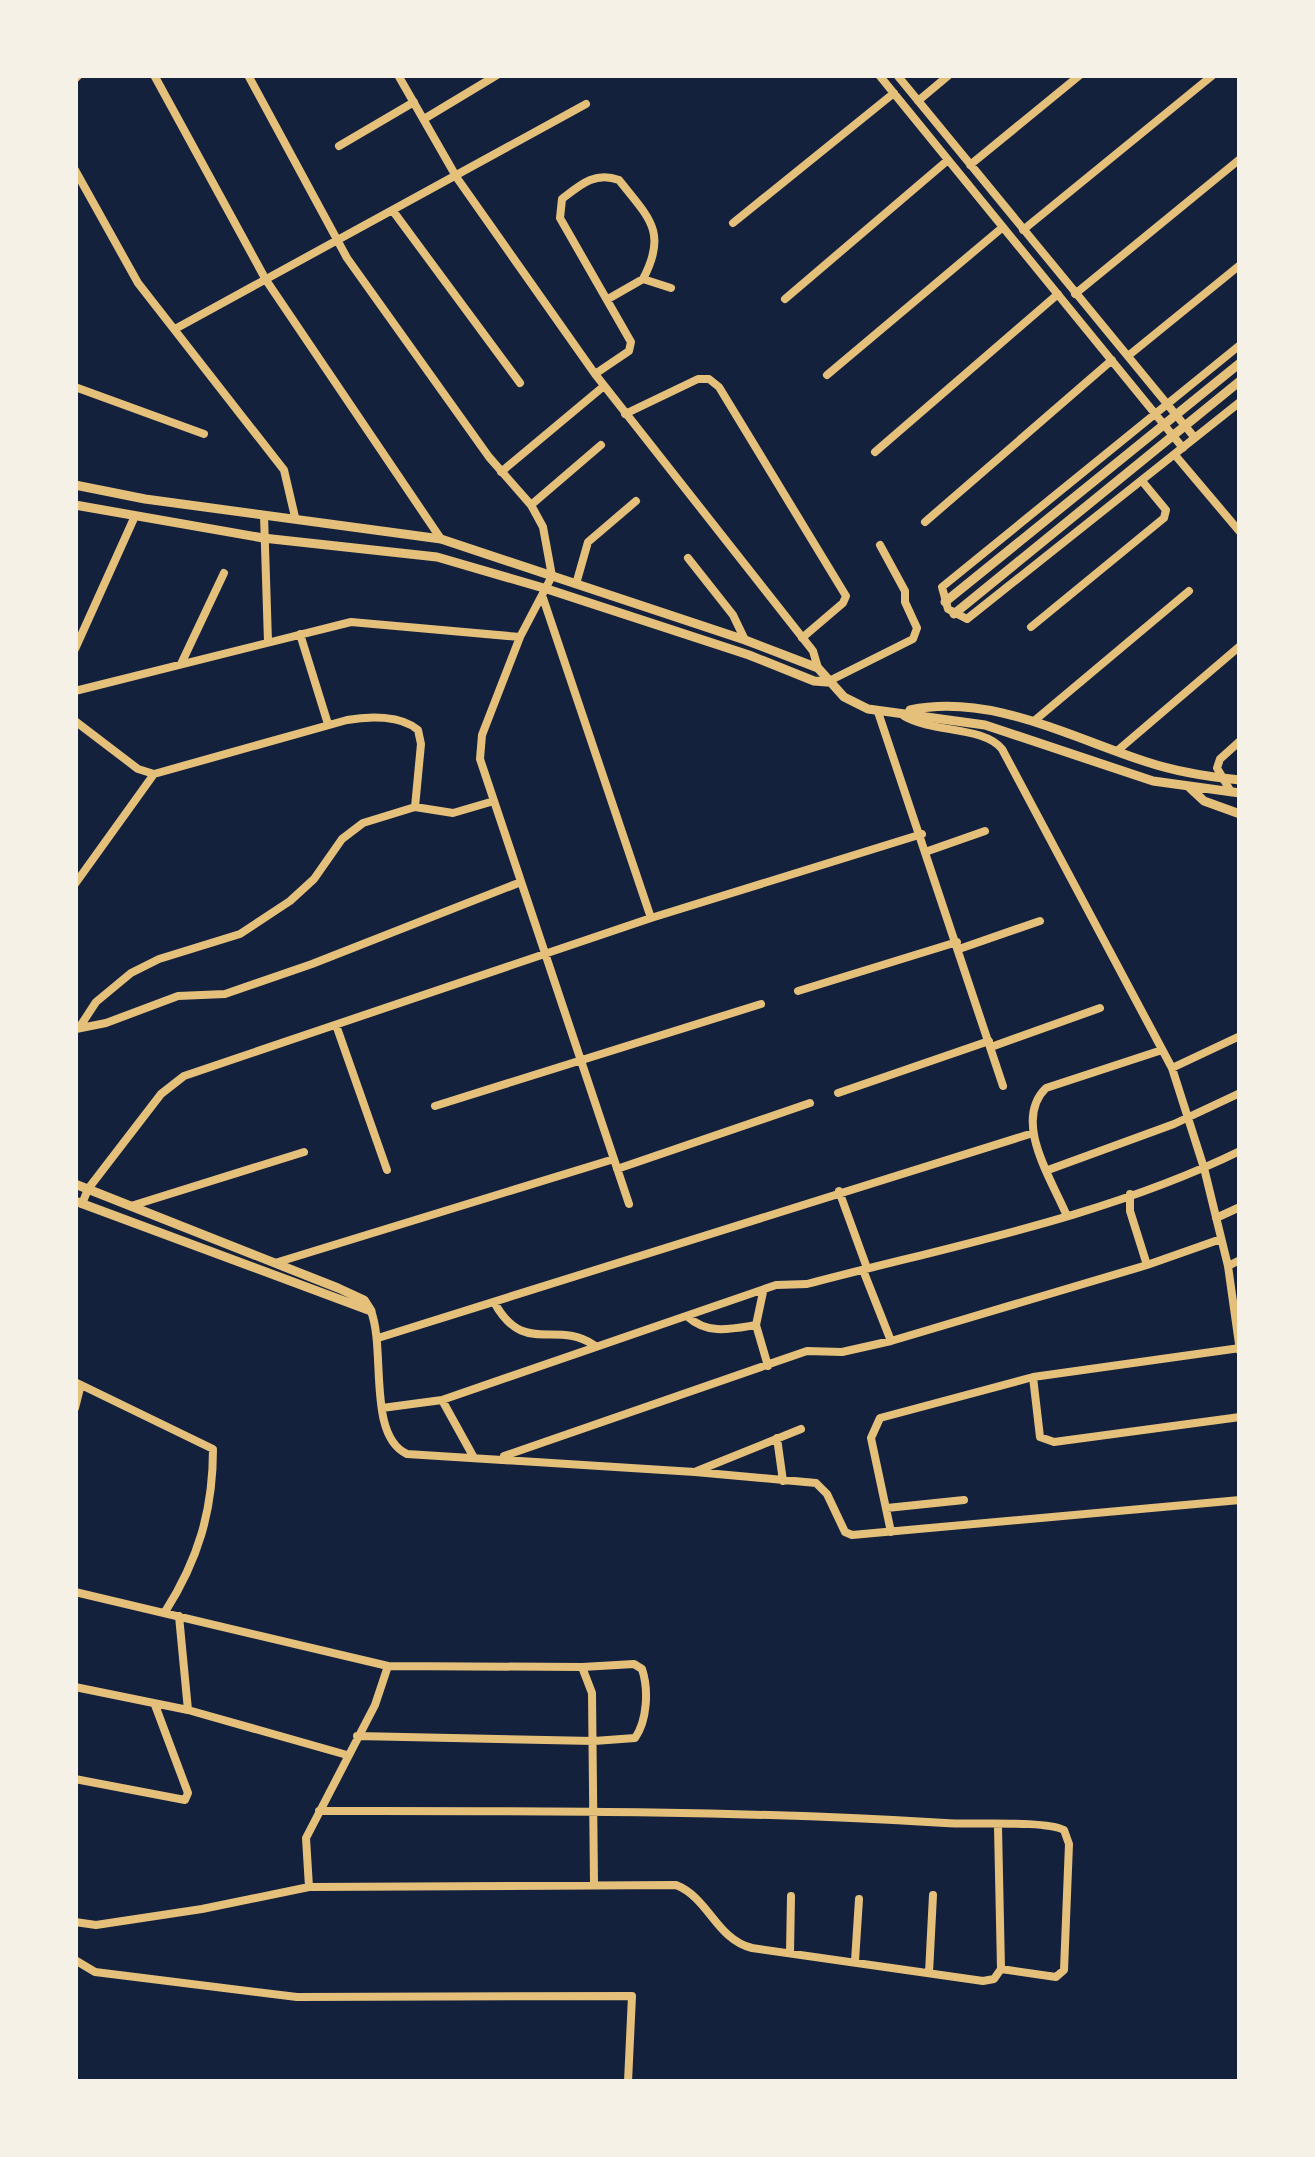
<svg xmlns="http://www.w3.org/2000/svg" width="1315" height="2157" viewBox="0 0 1315 2157" font-family="'Varela Round',sans-serif">
<style>
.lines{fill:none;stroke-linecap:round;stroke-linejoin:round}
.minor{stroke:#e5c07b;stroke-width:8}
.tertiary{stroke:#e5c07b;stroke-width:9}
.secondary{stroke:#e5c07b;stroke-width:9}
</style>
<rect width="100%" height="100%" fill="#14213d"/>
<g class="lines">
<path class="minor" d="M154,75L266,280L441,539
M248,75L347,258L489,457L531,505L543,527L552,576L520,637L482,735L480,759L629,1204
M398,75L457,178L595,374L813,651L818,668
M879,75L1183,448
M897,75L1195,438
M75,79L79,75
M918,101L949,75
M424,119L497,75
M339,146L414,102
M970,165L1080,75
M75,170L138,283L284,470L295,517
M393,211L520,383
M733,223L894,93
M1023,230L1213,75
M1075,294L1240,159
M608,299L643,279L671,288
M785,299L948,160
M175,329L586,104
M1240,345L942,587L948,609L967,619L1240,402
M1128,356L1240,265
M595,374L629,351L631,342L560,218L562,199C580,185 595,171 619,180C649,218 668,232 643,279
M827,375L1003,227
M75,387L204,434
M625,414L698,379H709L719,387L846,596L843,603L802,638
M875,452L1058,294
M1175,455L1240,532
M501,472L604,386
M531,505L601,445
M264,515L268,642
M925,522L1112,360
M688,558L733,615L745,640
M576,584L588,542L636,501
M543,598L651,918
M1031,627L1164,518L1166,510L1142,481
M300,634L328,724
M75,649L135,516
M181,664L224,573
M827,682L913,639L917,628L905,602V591L880,545
M75,691L351,622L520,637
M878,712L1003,1086
M904,716C933,733 983,726 1002,749L1172,1068L1204,1168L1228,1266L1240,1351
M75,721L138,769L154,774
M1034,721L1189,591
M1117,751L1240,646
M1231,792L1217,768L1220,759L1240,741
M928,851L985,831
M75,884L154,774L347,720C369,716 401,715 418,730L421,744L415,807
M959,949L1040,921
M798,991L957,942
M336,1025L387,1170
M79,1028L96,1002L131,973L159,959L240,934L290,901L314,879L342,839L363,823L415,807L453,813L494,801
M76,1029L106,1023L178,996L225,994L312,964L521,882
M991,1047L1100,1008
M1172,1068L1240,1036
M838,1093L989,1041
M435,1106L761,1004
M617,1169L810,1103
M1048,1170L1174,1124L1240,1093
M839,1191L867,1268
M1130,1194V1211L1147,1265
M82,1204L88,1189L161,1094L184,1076L651,918L922,834
M131,1206L304,1152
M1067,1216C1052,1180 1012,1121 1046,1088L1162,1050
M1216,1218L1240,1207
M275,1263L614,1159
M1228,1266L1240,1260
M863,1270L891,1341
M494,1302C524,1357 555,1319 594,1345
M371,1311C386,1350 367,1436 407,1454L695,1472L816,1483L827,1494L845,1532L852,1535L1240,1500
M688,1317C708,1335 731,1329 756,1325L768,1366
M756,1325L763,1292
M378,1338L1033,1133
M1033,1377L1040,1437L1054,1442L1240,1417
M75,1382L213,1449C213,1511 198,1560 165,1612
M442,1400L473,1456
M75,1408L80,1388
M382,1408L442,1400L776,1285L807,1284C951,1246 1105,1217 1240,1151
M777,1438L783,1481
M504,1456L807,1351L842,1352L891,1341L1147,1265L1221,1239
M697,1471L801,1429
M887,1508L964,1500
M891,1532L871,1438L880,1418L1033,1377L1240,1348
M75,1592L388,1666L582,1667L592,1693L594,1884
M179,1616L188,1710
M75,1687L188,1710L347,1755
M357,1736L594,1741L635,1738C647,1721 649,1690 642,1669L634,1664L582,1667
M75,1779L185,1800L188,1793L155,1705
M998,1827L1001,1969
M309,1887L306,1838L375,1705L388,1666
M75,1922L96,1925L202,1909L309,1887L676,1885C709,1898 716,1939 752,1948L983,1981L994,1979L1001,1969L1056,1977L1064,1970L1069,1844L1064,1830C1044,1820 972,1825 945,1823C737,1810 528,1811 319,1811
M790,1953L791,1896
M75,1960L95,1972L297,1997L632,1996L628,2082
M855,1961L859,1899
M929,1973L933,1895"/>
<path class="tertiary" d="M75,1184L338,1288L364,1300L371,1311
M75,1201L371,1311"/>
<path class="secondary" d="M75,485L145,499L441,539L745,640L818,668L844,697L868,709L985,725L1153,781L1240,793
M75,505L263,538L437,557L547,589L749,655L814,681L827,682
M945,602L1240,363
M954,614L1240,381
M910,710C991,693 1072,738 1147,762C1177,772 1209,777 1240,780
M1190,788L1204,801L1240,814"/>
</g>
<rect width="1315" height="2157" fill="none" stroke="#f6f1e7" stroke-width="156"/>
</svg>
